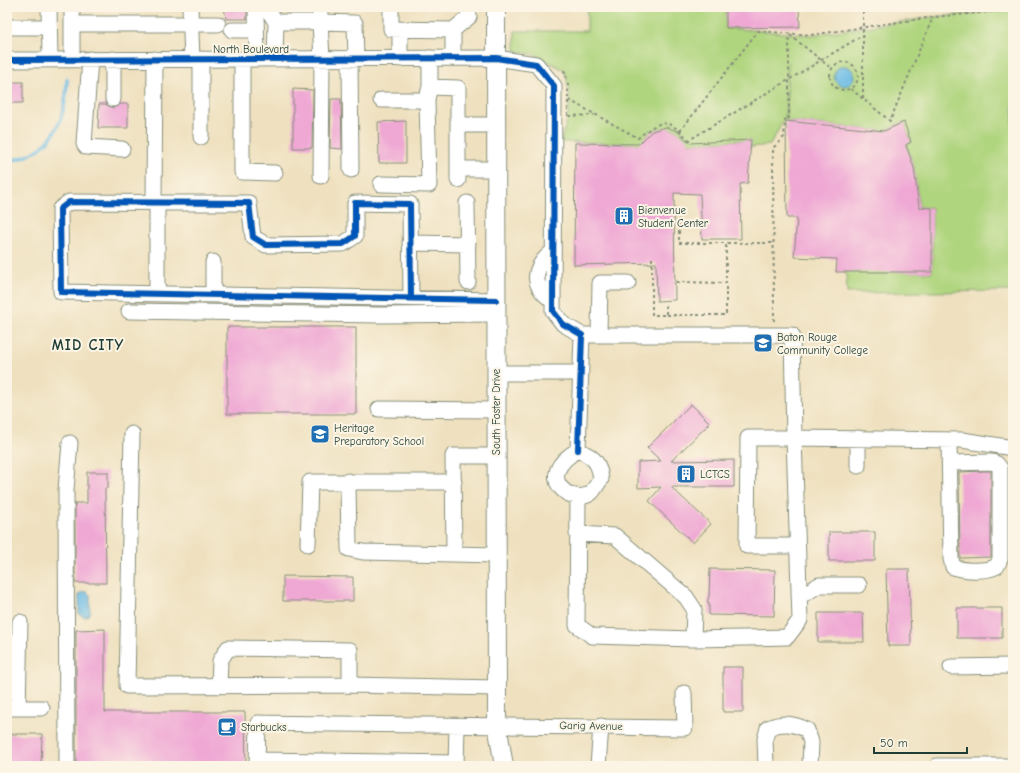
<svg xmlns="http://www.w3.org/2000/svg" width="1020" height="773" viewBox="0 0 1020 773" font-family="'Comic Neue',sans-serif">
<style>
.green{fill:#b0d57f;stroke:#68895a}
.water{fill:#6bbbe5;stroke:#457c8c}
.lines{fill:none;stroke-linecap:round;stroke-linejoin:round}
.stream{stroke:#6bbbe5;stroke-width:3.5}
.building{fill:#efa8d4}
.minor-casing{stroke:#878f7a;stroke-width:17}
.major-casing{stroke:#878f7a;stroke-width:20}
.path{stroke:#878f7a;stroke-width:2;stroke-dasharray:3 3;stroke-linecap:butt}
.minor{stroke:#fff;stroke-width:15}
.major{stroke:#fff;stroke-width:18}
.cycleway-casing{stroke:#fcf5e5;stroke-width:8}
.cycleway{stroke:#0057b8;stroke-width:6}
.labels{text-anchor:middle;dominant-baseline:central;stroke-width:4;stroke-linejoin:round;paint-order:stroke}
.street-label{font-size:11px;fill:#1f3d34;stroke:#fcf5e5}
.poi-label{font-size:11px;fill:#1f3d34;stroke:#fcf5e5;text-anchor:start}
.district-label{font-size:15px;font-weight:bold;letter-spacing:1px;fill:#1f3d34;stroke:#fcf5e5}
</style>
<rect width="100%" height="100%" fill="#fcf5e5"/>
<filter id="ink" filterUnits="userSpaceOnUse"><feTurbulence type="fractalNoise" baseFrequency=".025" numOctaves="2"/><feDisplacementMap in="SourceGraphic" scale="8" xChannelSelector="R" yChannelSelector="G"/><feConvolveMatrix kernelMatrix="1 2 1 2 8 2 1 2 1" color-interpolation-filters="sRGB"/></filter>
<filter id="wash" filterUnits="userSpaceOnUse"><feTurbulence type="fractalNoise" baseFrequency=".012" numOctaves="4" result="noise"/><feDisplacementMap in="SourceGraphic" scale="16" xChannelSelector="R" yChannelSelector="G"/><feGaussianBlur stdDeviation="0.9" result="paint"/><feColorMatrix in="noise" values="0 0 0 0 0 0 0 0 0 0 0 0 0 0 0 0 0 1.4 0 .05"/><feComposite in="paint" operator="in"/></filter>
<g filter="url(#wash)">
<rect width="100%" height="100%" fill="#efe1c0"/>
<path class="green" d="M587,7H726V28L811,35L933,17L1013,10V291L847,293L846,271L932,272V208L919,207L914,168L906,145L911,142L904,122L884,131L786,121L788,62L785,118L770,145L750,147L751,140L690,143C686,139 681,133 676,130C664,125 646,130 642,144L560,142C570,115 573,98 564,70L536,55L515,51V31H587Z"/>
<path class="water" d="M834 76a10 10 0 1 1 20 0a10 10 0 1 1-20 0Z
M83,592H87L90,595V614L85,617L79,614V595Z"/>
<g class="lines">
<path class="stream" d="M7,161C53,155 66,120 67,79"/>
</g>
<g id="blocks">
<path class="building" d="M224,7H247V19H226Z
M726,7H799L800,27L726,28Z
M7,82H23V103H7Z
M293,89L313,90L312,148H293Z
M331,99H341L342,149L330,148Z
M99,104H105L113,108L121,104H128V128H98Z
M406,121V163H379L378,122Z
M786,121L884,131L904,122L911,142L906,145L914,168L919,207L932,208V272H836L837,259L794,257L797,218H787Z
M666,127L677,131L690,143L751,140L748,183L740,184L741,239H702L700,194L674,193L675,300L657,301L656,263L574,265L575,143L639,144L652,131Z
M227,327H356V414H227Z
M691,404L710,423L671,461L734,460V487H671L711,524L693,543L649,501L661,487L638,488V462L661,461L647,448Z
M983,471H991V557L960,558L959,472Z
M87,472H108V488H105L106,583H75V503H87Z
M829,532H875V561H829Z
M710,569L775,570L774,616L709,615V603H707L709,596Z
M886,569H909L911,646H888Z
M283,576L353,577V601H283Z
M957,608H1002V638H957Z
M818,613H863L864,642H818Z
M105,629V712H245L246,766L76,765V630Z
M723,667H743V712H723Z
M7,734H42L41,766H7Z"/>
</g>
</g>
<g filter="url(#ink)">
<use href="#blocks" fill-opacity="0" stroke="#878f7a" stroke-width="1"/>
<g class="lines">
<defs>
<path id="minor" d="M49,7L50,59
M72,7V59
M190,7L192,59
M256,7L257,59
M271,7L270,13L276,22
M320,7V22
M391,7V29L453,30L469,17L468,7
M72,24H218
M7,27H49
M232,30H256
M453,30V58
M430,58V87L458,88V180
M90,59L84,144L86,147L122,149
M242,59V172L275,173
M275,59L276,22H310
M350,59L351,170
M400,59V29
M7,60L496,58L536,64L554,86L553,311L563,324L582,335H792L794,438L962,440L1013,448
M113,99V59
M381,100H427L429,90
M458,125H496
M201,137V59
M458,169H496
M321,176L322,59L320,22L355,23L356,59
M381,184L429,185L427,100
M154,202L155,59
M467,203L468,282
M410,243L468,244
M157,293V202
M213,294V262
M411,298L410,204L355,203V236L343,244L266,245L253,237L249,203L69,202L60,209L61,292C206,294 351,297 496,300
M553,301C530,285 532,268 553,251
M129,311L379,315L497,314
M599,335L600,283H628
M496,373H580
M379,409L496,410
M132,434L127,686L350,685L497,688
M858,438V466
M949,440L951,559L953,567C965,571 987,572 997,566L1000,559V468L997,464L992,462L950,463
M578,450C594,457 599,462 601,479C598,483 595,488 592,492C575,508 530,478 578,450Z
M578,450L582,335
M348,481L349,549L363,552L497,555
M578,497L577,625L592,636L693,639L787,637L800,620C798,559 796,498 794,438H748L747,546H797
M577,534L615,536L686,597L694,609L693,639
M308,544L310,482H454
M454,554L453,456H496
M799,594L806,593L819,585H859
M951,667L1013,666
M219,686L220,661L228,648L350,650V685
M7,708H42
M18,708L20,622
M257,760L456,763
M67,766L66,490L70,443
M257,766L258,723C400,725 542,725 685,728L684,693
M456,766L457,726
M598,766L601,726
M766,766L765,739L768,728C783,722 793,723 807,730L811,742L810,766
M937,766H996
M996,766H1013"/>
<path id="major" d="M496,7L497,724L504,766"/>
</defs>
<use href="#minor" class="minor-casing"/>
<use href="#major" class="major-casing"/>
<path class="path" d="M790,35L832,69
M830 76a14 14 0 1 1 28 0a14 14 0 1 1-28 0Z
M564,70L567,79
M568,83V118
M851,89L890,121L933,17
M863,98V7
M569,100L638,138C662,118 667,118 689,140L863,35
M569,116L594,115
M680,131L758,31L811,35L933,17L1013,10
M679,213V243H774
M652,258V315H726V243
M676,282L726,283
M666,314V304
M774,321L773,148L784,137L785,118H789V35"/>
<use href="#minor" class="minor"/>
<use href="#major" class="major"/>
<defs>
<path id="cycleway" d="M7,60L496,58L536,64L554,86L553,311L563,324L582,335L578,450
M411,298L410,204L355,203V236L343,244L266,245L253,237L249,203L69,202L60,209L61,292C206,294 351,297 496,300"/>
</defs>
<use href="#cycleway" class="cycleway-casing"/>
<use href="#cycleway" class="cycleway"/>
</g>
</g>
<defs>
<symbol id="building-square" viewBox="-11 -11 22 22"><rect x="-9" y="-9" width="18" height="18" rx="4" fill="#1f6fb2" stroke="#fcf5e5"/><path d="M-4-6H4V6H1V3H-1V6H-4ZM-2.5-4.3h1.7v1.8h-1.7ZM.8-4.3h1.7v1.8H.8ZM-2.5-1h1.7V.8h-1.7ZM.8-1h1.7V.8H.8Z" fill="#fff"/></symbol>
<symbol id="university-square" viewBox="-11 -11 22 22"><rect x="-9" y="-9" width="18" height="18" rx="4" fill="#1f6fb2" stroke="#fcf5e5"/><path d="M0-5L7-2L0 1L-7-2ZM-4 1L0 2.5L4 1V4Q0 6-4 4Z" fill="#fff"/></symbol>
<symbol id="school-square" viewBox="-11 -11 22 22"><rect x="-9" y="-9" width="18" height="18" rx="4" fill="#1f6fb2" stroke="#fcf5e5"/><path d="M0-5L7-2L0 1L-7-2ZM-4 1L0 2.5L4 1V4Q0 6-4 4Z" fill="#fff"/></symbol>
<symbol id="cafe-square" viewBox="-11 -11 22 22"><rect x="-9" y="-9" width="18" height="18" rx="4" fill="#1f6fb2" stroke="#fcf5e5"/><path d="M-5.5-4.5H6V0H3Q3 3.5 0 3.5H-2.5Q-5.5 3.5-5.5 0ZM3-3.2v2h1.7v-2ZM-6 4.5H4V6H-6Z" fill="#fff"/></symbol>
</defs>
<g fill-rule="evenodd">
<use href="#building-square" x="613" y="205" width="22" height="22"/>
<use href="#university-square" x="752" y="332" width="22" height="22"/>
<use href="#school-square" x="309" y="423" width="22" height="22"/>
<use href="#building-square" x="675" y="463" width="22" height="22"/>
<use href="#cafe-square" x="216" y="716" width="22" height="22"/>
</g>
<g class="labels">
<g class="street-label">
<text x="251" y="49">North Boulevard</text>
<text transform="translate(496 412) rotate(-90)">South Foster Drive</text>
<text transform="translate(591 726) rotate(1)">Garig Avenue</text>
</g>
<g class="poi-label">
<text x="638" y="210">Bienvenue<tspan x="638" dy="13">Student Center</tspan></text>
<text x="777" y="337">Baton Rouge<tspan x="777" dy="13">Community College</tspan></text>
<text x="334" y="428">Heritage<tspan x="334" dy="13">Preparatory School</tspan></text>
<text x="700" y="474">LCTCS</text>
<text x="241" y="727">Starbucks</text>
</g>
<g class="district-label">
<text x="88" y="345">MID CITY</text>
</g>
</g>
<rect width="1020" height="773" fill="none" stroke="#fcf5e5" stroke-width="24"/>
<path d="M874 747v6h93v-6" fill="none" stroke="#1f3d34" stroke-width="2"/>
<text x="880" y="747" font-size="12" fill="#1f3d34" stroke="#fcf5e5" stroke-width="3" paint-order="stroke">50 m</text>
</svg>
